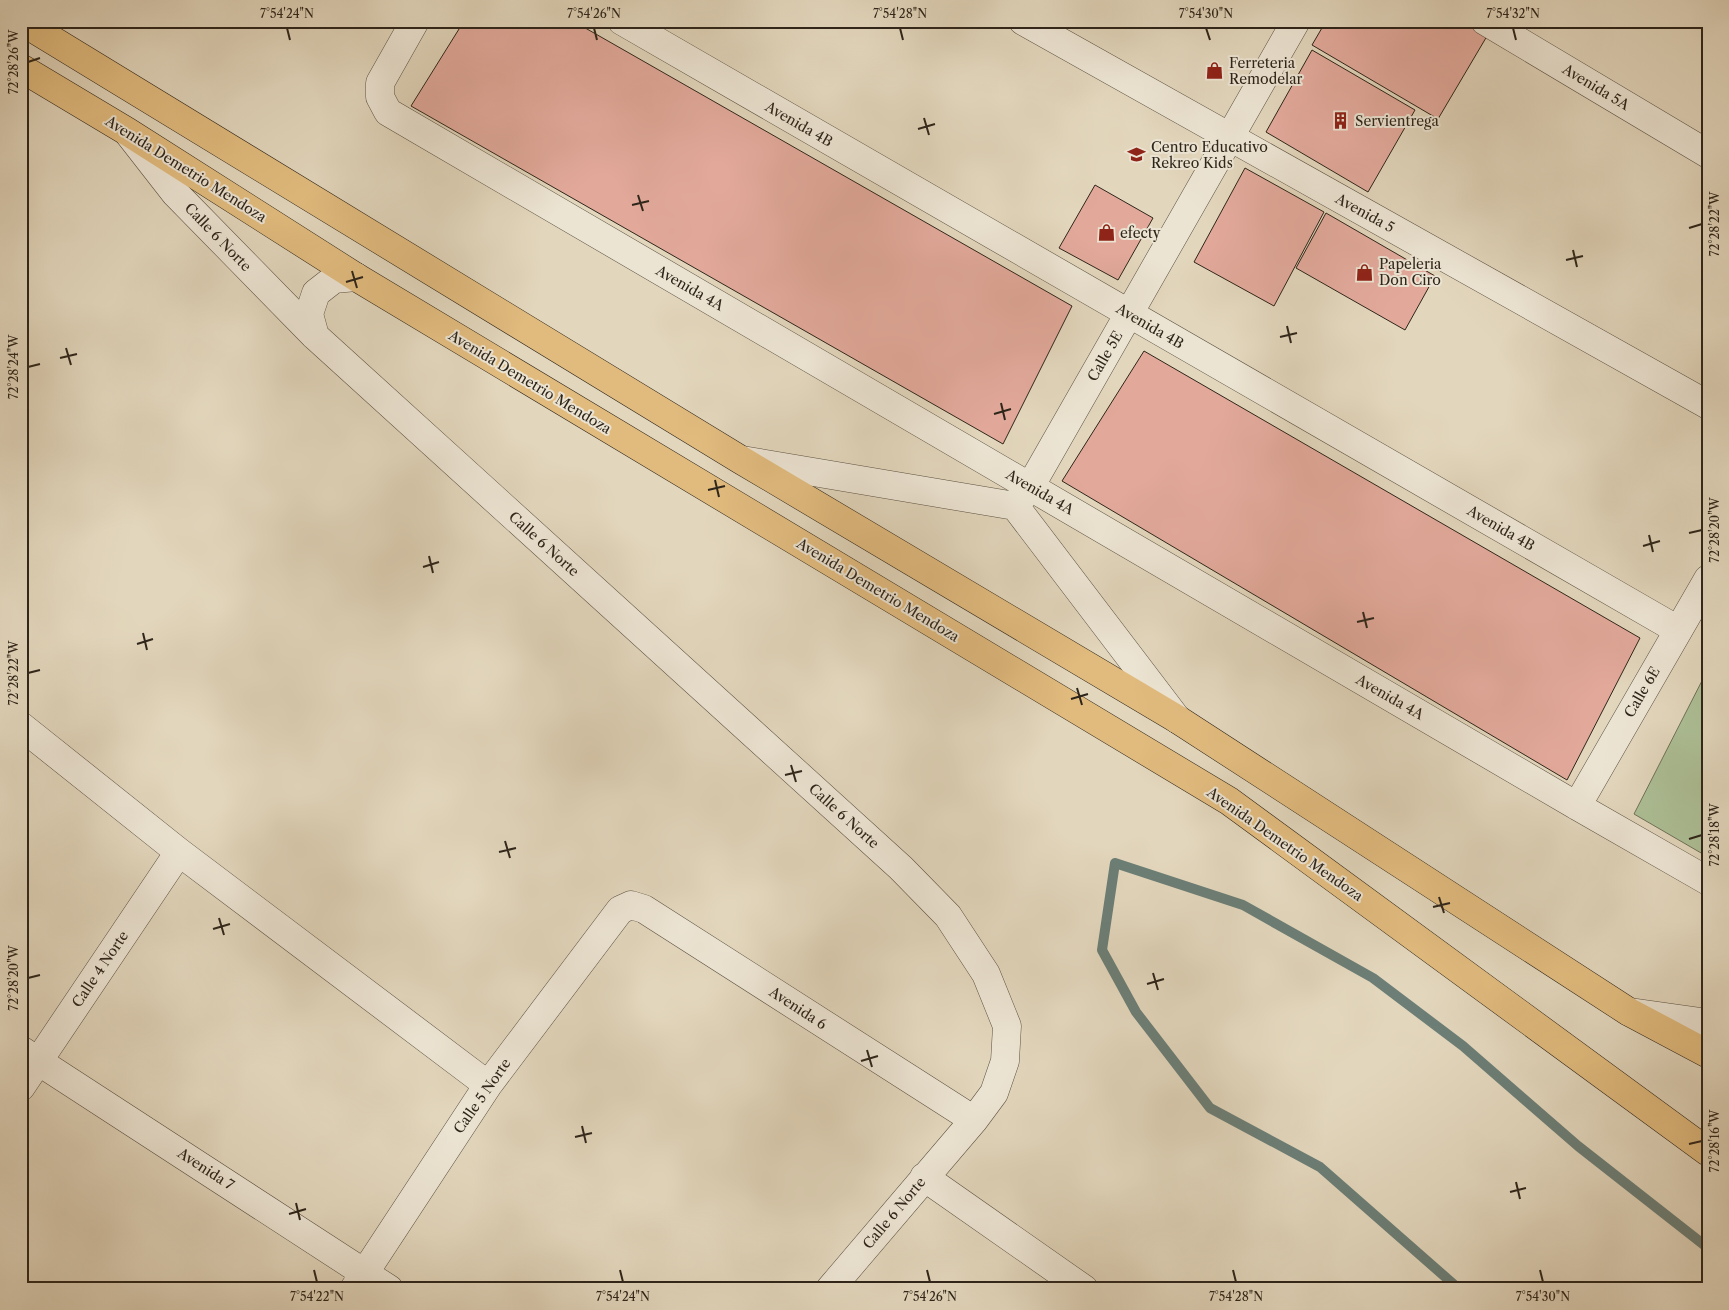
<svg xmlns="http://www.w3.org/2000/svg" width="1729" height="1310" viewBox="0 0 1729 1310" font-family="'Libre Caslon Text',serif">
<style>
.green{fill:#adbf96;stroke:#6e7258}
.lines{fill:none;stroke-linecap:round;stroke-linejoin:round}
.stream{stroke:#6c7e76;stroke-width:10}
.building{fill:#e2a99b;stroke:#2e251a}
.minor-casing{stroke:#5b5142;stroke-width:29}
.major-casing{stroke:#2e251a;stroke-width:29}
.minor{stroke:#ece4d3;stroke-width:28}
.major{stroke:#e1bb7e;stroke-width:28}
.ticks{fill:none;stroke:#2e251a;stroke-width:2}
.labels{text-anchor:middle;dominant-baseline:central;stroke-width:4;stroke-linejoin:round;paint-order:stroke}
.poi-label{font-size:14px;fill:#2e251a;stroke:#ece4d3;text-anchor:start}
.street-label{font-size:14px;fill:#2e251a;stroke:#ece4d3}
.neatline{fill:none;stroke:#2e251a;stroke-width:2}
.ticks-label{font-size:12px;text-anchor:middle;fill:#2e251a}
</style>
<rect width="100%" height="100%" fill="#e2d6bc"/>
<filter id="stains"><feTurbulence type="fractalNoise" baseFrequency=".004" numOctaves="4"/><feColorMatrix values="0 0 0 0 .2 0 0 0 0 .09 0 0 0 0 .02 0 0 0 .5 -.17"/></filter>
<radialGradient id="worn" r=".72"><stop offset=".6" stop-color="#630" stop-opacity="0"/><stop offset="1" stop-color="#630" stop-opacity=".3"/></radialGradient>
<path class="green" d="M1708,669V857L1634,814Z"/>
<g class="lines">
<path class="stream" d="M1459,1289L1320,1167L1210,1108L1136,1012L1102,950L1115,863L1243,905L1373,978L1463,1046L1578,1146L1708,1248"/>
</g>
<path class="building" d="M464,21H573L1072,306L1003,444L411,106Z
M1326,21H1474L1490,31L1438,119L1312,45Z
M1312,50L1415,110L1368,192L1266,132Z
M1245,168L1324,212L1274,306L1194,262Z
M1095,185L1153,218L1118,280L1059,248Z
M1326,213L1435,276L1405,330L1296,268Z
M1144,351L1640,638L1567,780L1062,481Z"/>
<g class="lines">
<defs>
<path id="minor" d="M415,21L380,83V97L388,112L1577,806L1708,881
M622,21L1678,630
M1023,21L1708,405
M1485,21L1708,154
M129,134L175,193L315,336L901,868L948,916L986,974L1007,1026L1005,1061L994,1093L974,1120L830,1289
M315,336L309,314L316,293L334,279L356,277
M742,460L1015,506L1177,719
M1015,506L1030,487L1296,21
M21,726L179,852L488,1085
M1577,806L1708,579
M1630,1012L1708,1023
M21,1050L389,1289
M21,1087L179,852
M924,1177L1084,1289
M354,1289L488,1085L620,910L631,905L644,909L974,1120"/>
<path id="major" d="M21,21L741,460L1177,719L1629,1012L1708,1054
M21,68L128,132L356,277L1229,801L1708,1152"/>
</defs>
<use href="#minor" class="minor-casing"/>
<use href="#major" class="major-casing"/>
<use href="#minor" class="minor"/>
<use href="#major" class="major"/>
</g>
<path class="ticks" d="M287,28L290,40M594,28L597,40M900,28L903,40M1206,28L1210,40M1513,28L1516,40M28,62L40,58M924,118L929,135M918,129L935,124M638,195L643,211M632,205L649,201M1689,228L1702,224M1573,250L1577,267M1566,260L1583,256M352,271L357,288M346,282L363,277M1287,326L1291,343M1280,337L1297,333M66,348L71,365M60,358L77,354M28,367L40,364M1001,403L1005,420M994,414L1011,409M715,480L719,497M708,490L725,486M1689,533L1702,530M1649,535L1653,552M1643,546L1660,541M429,556L433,573M423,567L439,562M1363,612L1367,628M1357,622L1374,618M143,633L147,650M137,644L153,639M28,673L40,670M1077,688L1082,705M1071,699L1088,694M791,765L796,782M785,775L802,771M1689,839L1702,835M505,841L510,858M499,852L516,848M1439,897L1444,913M1433,907L1450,903M219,918L224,935M213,929L230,924M1153,973L1158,990M28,978L40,975M1147,984L1164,979M867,1050L872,1067M861,1061L878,1056M582,1126L586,1143M575,1137L592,1133M1689,1144L1702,1141M1516,1182L1520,1199M1510,1192L1526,1188M296,1203L300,1220M289,1214L306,1209M314,1270L317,1282M620,1270L623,1282M927,1270L930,1282M1233,1270L1236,1282M1540,1270L1543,1282"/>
<defs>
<symbol id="shop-bare" viewBox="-9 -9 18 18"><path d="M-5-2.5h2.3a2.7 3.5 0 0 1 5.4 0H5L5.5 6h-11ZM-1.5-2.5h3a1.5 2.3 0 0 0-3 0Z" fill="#8f2418" stroke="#ece4d3" stroke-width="2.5" paint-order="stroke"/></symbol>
<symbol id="building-bare" viewBox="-9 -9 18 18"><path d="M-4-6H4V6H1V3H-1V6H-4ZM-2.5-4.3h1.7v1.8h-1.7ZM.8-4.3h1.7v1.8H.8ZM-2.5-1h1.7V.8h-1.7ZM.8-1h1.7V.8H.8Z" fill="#8f2418" stroke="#ece4d3" stroke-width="2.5" paint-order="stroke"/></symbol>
<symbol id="school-bare" viewBox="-9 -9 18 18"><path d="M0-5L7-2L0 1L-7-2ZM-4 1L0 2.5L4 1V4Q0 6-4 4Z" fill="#8f2418" stroke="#ece4d3" stroke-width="2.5" paint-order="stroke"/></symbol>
</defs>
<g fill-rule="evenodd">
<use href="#shop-bare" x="1202" y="58" width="25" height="25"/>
<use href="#building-bare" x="1328" y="108" width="25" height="25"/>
<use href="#school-bare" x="1124" y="142" width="25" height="25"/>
<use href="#shop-bare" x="1094" y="220" width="25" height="25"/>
<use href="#shop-bare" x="1352" y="260" width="25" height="25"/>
</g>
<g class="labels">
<g class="poi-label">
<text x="1229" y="63">Ferreteria<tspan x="1229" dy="16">Remodelar</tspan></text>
<text x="1355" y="121">Servientrega</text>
<text x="1151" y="147">Centro Educativo<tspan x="1151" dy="16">Rekreo Kids</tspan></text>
<text x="1120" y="233">efecty</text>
<text x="1379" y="264">Papeleria<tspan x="1379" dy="16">Don Ciro</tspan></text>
</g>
<g class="street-label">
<text transform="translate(1596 87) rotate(31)">Avenida 5A</text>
<text transform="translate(799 124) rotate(30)">Avenida 4B</text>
<text transform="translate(186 169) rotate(32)">Avenida Demetrio Mendoza</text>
<text transform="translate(1365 213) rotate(29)">Avenida 5</text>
<text transform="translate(218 237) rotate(46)">Calle 6 Norte</text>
<text transform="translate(690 288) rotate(30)">Avenida 4A</text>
<text transform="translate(1150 326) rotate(30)">Avenida 4B</text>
<text transform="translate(1105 356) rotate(-60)">Calle 5E</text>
<text transform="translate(530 382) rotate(31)">Avenida Demetrio Mendoza</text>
<text transform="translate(1040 492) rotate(30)">Avenida 4A</text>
<text transform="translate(1501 528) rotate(30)">Avenida 4B</text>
<text transform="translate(544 544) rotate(42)">Calle 6 Norte</text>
<text transform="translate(878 590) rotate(31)">Avenida Demetrio Mendoza</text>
<text transform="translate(1642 692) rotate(-60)">Calle 6E</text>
<text transform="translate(1390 697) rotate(30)">Avenida 4A</text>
<text transform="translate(844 816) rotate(42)">Calle 6 Norte</text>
<text transform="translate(1285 844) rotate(35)">Avenida Demetrio Mendoza</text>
<text transform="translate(100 969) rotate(-56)">Calle 4 Norte</text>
<text transform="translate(798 1008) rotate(33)">Avenida 6</text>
<text transform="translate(482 1096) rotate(-55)">Calle 5 Norte</text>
<text transform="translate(206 1169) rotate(33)">Avenida 7</text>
<text transform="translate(894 1213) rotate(-50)">Calle 6 Norte</text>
</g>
</g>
<rect width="1729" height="1310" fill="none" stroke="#e2d6bc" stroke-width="55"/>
<rect x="28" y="28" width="1674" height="1254" class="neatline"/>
<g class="ticks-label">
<text x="287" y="18">7°54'24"N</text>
<text x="594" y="18">7°54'26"N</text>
<text x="900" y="18">7°54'28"N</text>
<text x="1206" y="18">7°54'30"N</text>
<text x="1513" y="18">7°54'32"N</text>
<text transform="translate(14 62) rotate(-90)" y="4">72°28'26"W</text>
<text transform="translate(1715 224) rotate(-90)" y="4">72°28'22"W</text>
<text transform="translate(14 367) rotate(-90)" y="4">72°28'24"W</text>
<text transform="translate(1715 530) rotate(-90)" y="4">72°28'20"W</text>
<text transform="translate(14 673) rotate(-90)" y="4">72°28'22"W</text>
<text transform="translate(1715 835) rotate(-90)" y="4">72°28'18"W</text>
<text transform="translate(14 978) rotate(-90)" y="4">72°28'20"W</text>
<text transform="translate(1715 1141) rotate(-90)" y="4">72°28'16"W</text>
<text x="317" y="1301">7°54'22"N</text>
<text x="623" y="1301">7°54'24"N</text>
<text x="930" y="1301">7°54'26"N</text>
<text x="1236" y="1301">7°54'28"N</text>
<text x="1543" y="1301">7°54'30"N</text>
</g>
<rect width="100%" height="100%" filter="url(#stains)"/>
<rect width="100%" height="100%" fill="url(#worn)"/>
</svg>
